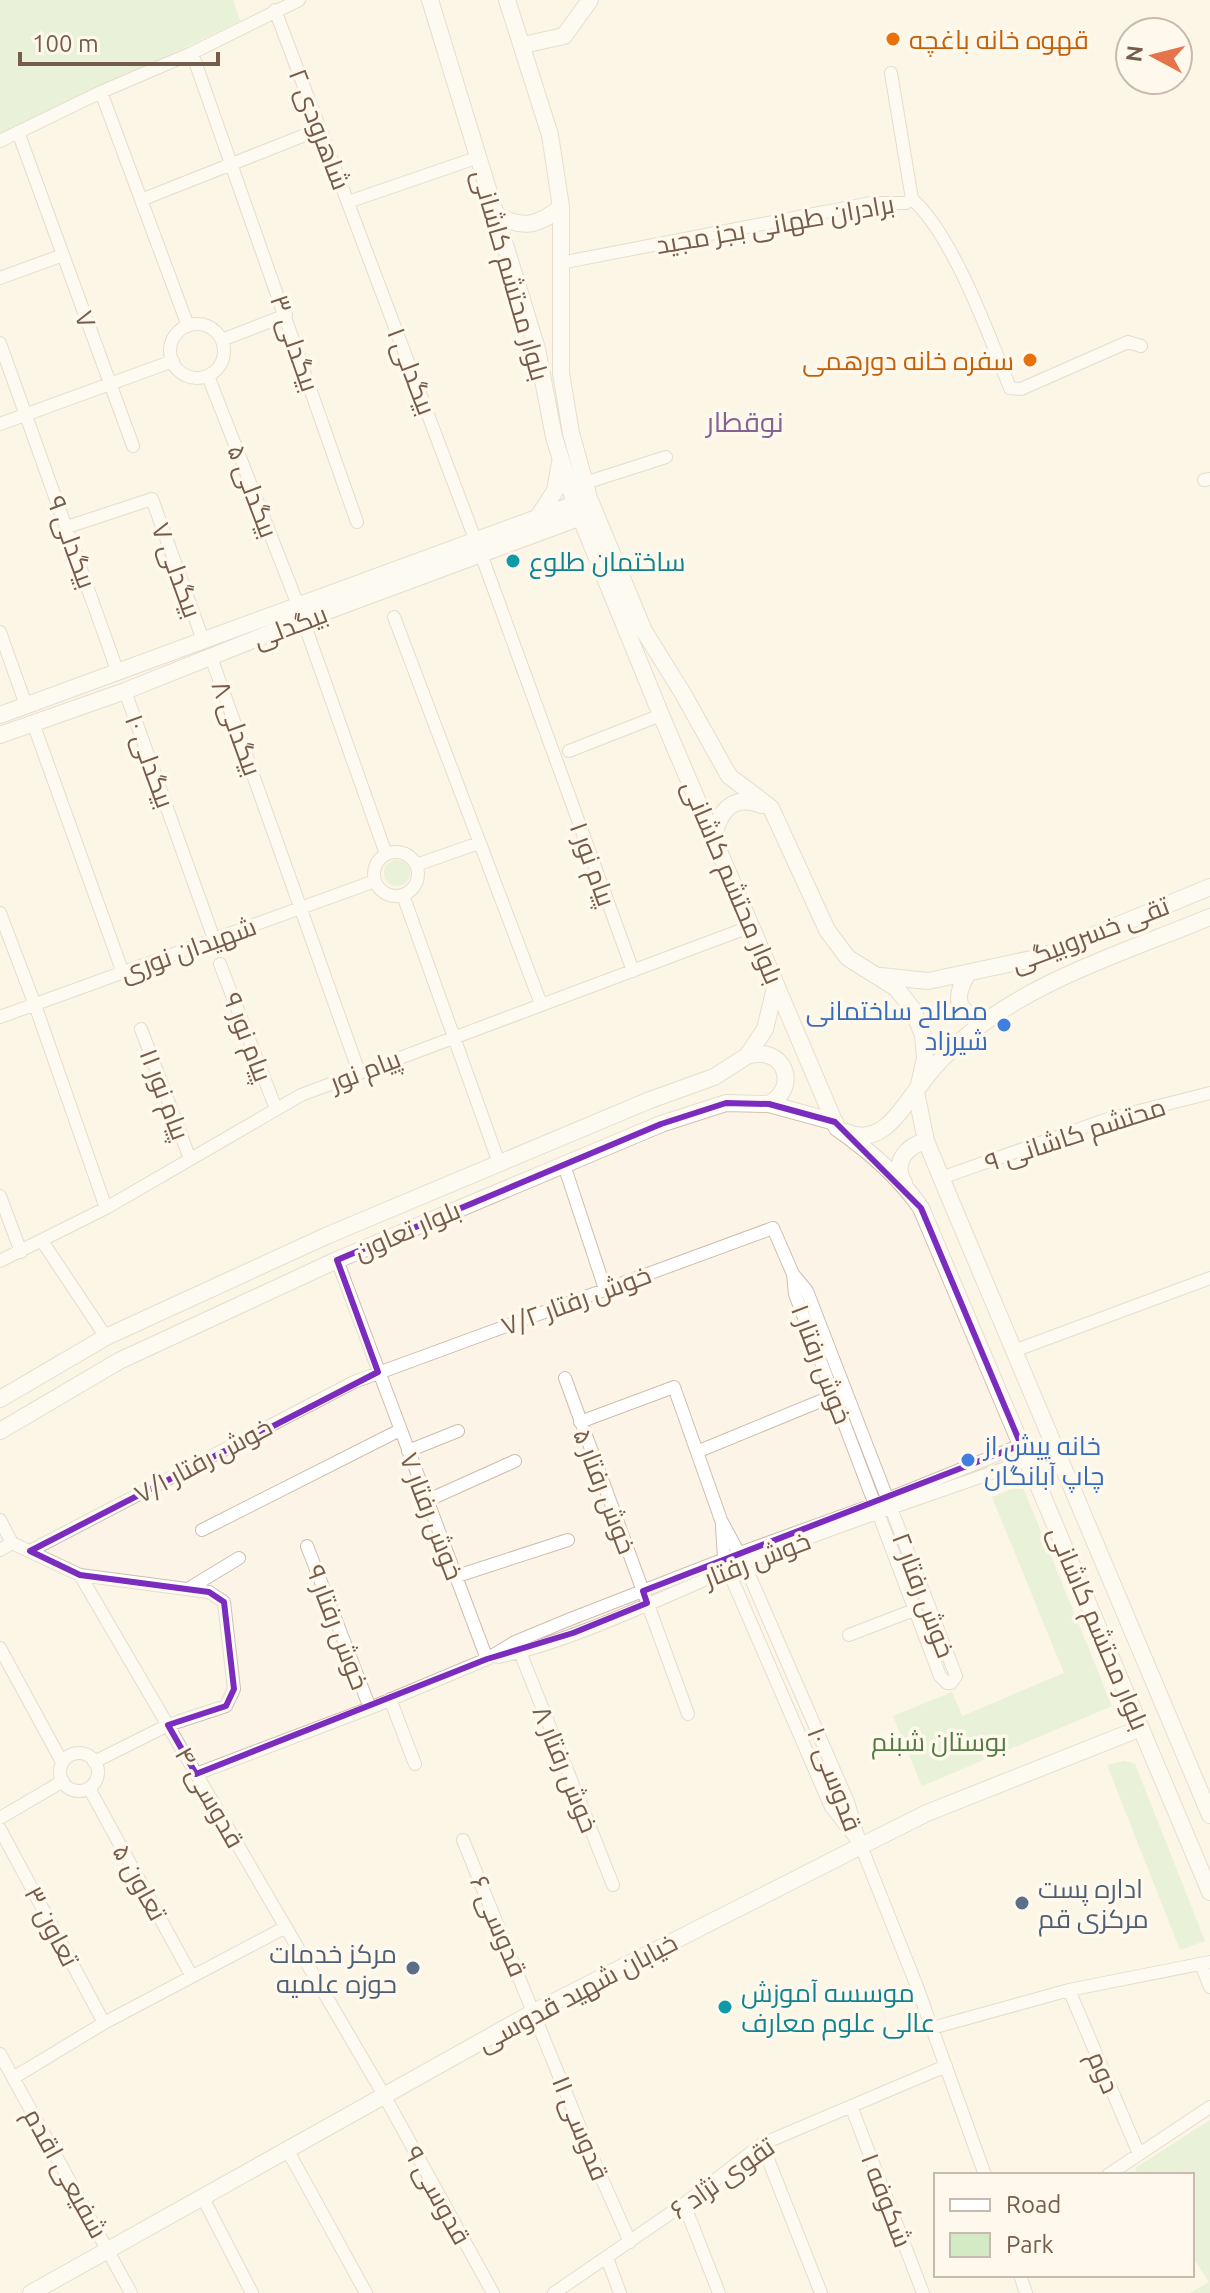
<svg xmlns="http://www.w3.org/2000/svg" width="1210" height="2293" viewBox="0 0 1210 2293" font-family="Ubuntu,Cairo,sans-serif">
<style>
.green{fill:#d3eac5}
.lines{fill:none;stroke-linecap:round;stroke-linejoin:round}
.street-casing{stroke:#cebdad;stroke-width:14}
.secondary-casing{stroke:#d3bfad;stroke-width:18}
.street{stroke:#fff;stroke-width:12}
.secondary{stroke:#fff;stroke-width:16}
.marked{fill:none;stroke:#7b2cbf;stroke-width:6;stroke-linejoin:round}
.food-dot{fill:#e8710a;stroke:#fff9ed;stroke-width:3}
.culture-dot{fill:#0f9aa8;stroke:#fff9ed;stroke-width:3}
.shop-dot{fill:#3f7fe0;stroke:#fff9ed;stroke-width:3}
.service-dot{fill:#5c6f8a;stroke:#fff9ed;stroke-width:3}
.labels{text-anchor:middle;dominant-baseline:central;stroke-width:7;stroke-linejoin:round;paint-order:stroke}
.food-label{font-size:26px;fill:#c56008;stroke:#fff9ed;text-anchor:start}
.street-label{font-size:26px;fill:#765c4b;stroke:#fff9ed}
.culture-label{font-size:26px;fill:#0d838f;stroke:#fff9ed;text-anchor:start}
.shop-label{font-size:26px;fill:#366cbe;stroke:#fff9ed;text-anchor:end}
.park-label{font-size:26px;fill:#527c42;stroke:#fff9ed}
.service-label{font-size:26px;fill:#4e5e75;stroke:#fff9ed;text-anchor:start}
.neighbourhood-label{font-size:28px;fill:#846393;stroke:#fff9ed}
</style>
<rect width="100%" height="100%" fill="#fcf5e7"/>
<path class="green" d="M0,0H233L240,21L0,137Z
M384 873a13 13 0 1 1 26 0a13 13 0 1 1-26 0Z
M1022,1485L1112,1706L922,1786L893,1716L952,1692L962,1716L1064,1673L992,1497Z
M1125,1761L1135,1764L1205,1941L1180,1950L1107,1765Z
M1210,2120V2293H1190L1209,2282L1192,2256V2175H1139L1135,2168Z"/>
<g class="lines">
<defs>
<path id="street" d="M275,10L475,539
M192,53L357,522
M101,92L188,326
M18,132L133,446
M0,141L101,92L192,53L299,0
M912,199C953,235 989,335 1010,388L1021,389L1128,342L1141,346
M141,200L320,129
M348,202L476,158
M560,263L871,203H906L912,199L891,73
M0,278L63,255
M170 351a27 27 0 1 1 54 0a27 27 0 1 1-54 0Z
M222,340L286,315
M0,343L117,670
M208,376L298,605
M0,424L173,361
M1204,480L1210,479
M585,483L666,457
M67,527L152,499L203,640
M481,554L633,971
M394,617L541,1004
M303,620L386,854
M0,632L26,705
M211,657L359,1072
M125,691L214,939
M33,723L123,973
M569,751L661,715
M374 874a22 22 0 1 1 44 0a22 22 0 1 1-44 0Z
M416,865L479,843
M403,895L499,1163
M0,913L35,1005L106,1208
M220,964L276,1109
M0,1017L375,881
M141,1029L190,1159
M564,1165L605,1289
M941,1178L1108,1119L1210,1093
M0,1196L21,1252
M42,1241L106,1337
M337,1260L487,1659
M0,1261L106,1208L301,1095L752,926
M1014,1351L1210,1278
M565,1378L688,1714
M580,1422L674,1387L721,1520L744,1563L848,1802L861,1846L916,1984L985,2175
M408,1451L458,1431
M699,1451L840,1393
M426,1501L515,1461
M0,1520L12,1543
M722,1525L724,1560L728,1570L831,1807L857,1840
M202,1530L400,1430
M307,1546L370,1708
M0,1550L12,1543L80,1575L385,2097L493,2293
M30,1551L354,1382L773,1228L793,1274L807,1291L956,1676L951,1683H947L940,1676L795,1294L793,1274
M80,1575L209,1592L224,1602L234,1689L226,1706L168,1725L94,1762
M454,1577L568,1540
M188,1589L239,1558
M849,1635L914,1610
M0,1648L62,1762
M520,1652L613,1885
M498,1657C578,1640 666,1595 742,1564C835,1525 932,1495 1027,1460
M390,1699L415,1764
M60 1772a19 19 0 1 1 38 0a19 19 0 1 1-38 0Z
M196,1774L370,1708L487,1659L515,1642L568,1620L740,1553L875,1504L1021,1445
M89,1788L191,1975
M0,1818L63,1781
M0,1829L104,2023
M463,1840L590,2152L630,2242
M1201,1964L1210,1987
M1069,1990L1139,2154
M932,2028L1069,1990L1210,1962
M0,2054L131,2293
M13,2078L104,2023L286,1927
M851,2106L923,2293
M762,2144L821,2293
M288,2151L366,2293
M1108,2175L1210,2107
M203,2198L252,2293
M684,2204L719,2293
M607,2258L620,2293
M1020,2275L1026,2293
M554,2293L684,2204L762,2144L946,2066"/>
<path id="secondary" d="M430,0L537,349L554,437L575,504L661,715L837,1128C870,1151 899,1176 921,1208L1210,1892
M507,0L550,135L561,207V373L571,433L589,498L644,631L682,692L729,776L771,808L827,930L848,958L896,988L912,1008L923,1035L925,1058L919,1085
M523,45L564,36L590,0
M494,214C522,229 537,227 561,207
M538,517L555,491L560,462
M0,715L575,504
M0,735L125,691L303,620L581,517
M714,836C720,809 734,794 762,805
M967,975C952,1000 958,1015 986,1021
M881,976L928,981L1041,957L1210,887
M747,1056C783,1044 801,1086 769,1104
M916,1092L926,1141L950,1199L1210,1815
M846,1132C882,1149 903,1106 921,1084C930,1071 942,1058 954,1047C1024,982 1123,953 1210,917
M904,1183C892,1163 906,1146 926,1141
M0,1399L106,1337L326,1236L650,1100L714,1077L747,1056L765,1029L776,984
M0,1431L119,1361L337,1260L661,1124L726,1103L769,1104L835,1122
M31,2293L534,2012L861,1846L927,1813L1141,1728"/>
</defs>
<use href="#street" class="street-casing"/>
<use href="#secondary" class="secondary-casing"/>
<use href="#street" class="street"/>
<use href="#secondary" class="secondary"/>
</g>
<path d="M0 0H1210V2293H0ZM726,1103L769,1104L835,1122L921,1208L1021,1445L643,1591L647,1603L573,1633L487,1659L196,1774L168,1725L226,1706L234,1689L224,1602L209,1592L80,1575L30,1551L378,1372L337,1260L661,1124Z" fill="#fcf5e7" fill-opacity=".55" fill-rule="evenodd"/>
<path class="marked" d="M726,1103L769,1104L835,1122L921,1208L1021,1445L643,1591L647,1603L573,1633L487,1659L196,1774L168,1725L226,1706L234,1689L224,1602L209,1592L80,1575L30,1551L378,1372L337,1260L661,1124Z"/>
<g class="food-dot">
<circle cx="893" cy="39" r="8"/>
<circle cx="1030" cy="360" r="8"/>
</g>
<g class="culture-dot">
<circle cx="513" cy="561" r="8"/>
<circle cx="725" cy="2007" r="8"/>
</g>
<g class="shop-dot">
<circle cx="1004" cy="1025" r="8"/>
<circle cx="968" cy="1460" r="8"/>
</g>
<g class="service-dot">
<circle cx="1022" cy="1903" r="8"/>
<circle cx="413" cy="1968" r="8"/>
</g>
<g class="labels">
<g class="food-label">
<text x="909" y="39">قهوه خانه باغچه</text>
<text x="1014" y="360" text-anchor="end">سفره خانه دورهمی</text>
</g>
<g class="street-label">
<text transform="translate(320 129) rotate(69)">شاهرودی ۲</text>
<text transform="translate(775 224) rotate(-10)">برادران طهانی بجز مجید</text>
<text transform="translate(511 275) rotate(74)">بلوار محتشم کاشانی</text>
<text transform="translate(86 319) rotate(70)">۷</text>
<text transform="translate(295 343) rotate(71)">بیگدلی ۳</text>
<text transform="translate(412 371) rotate(69)">بیگدلی ۱</text>
<text transform="translate(253 491) rotate(69)">بیگدلی ۵</text>
<text transform="translate(72 542) rotate(70)">بیگدلی ۹</text>
<text transform="translate(177 570) rotate(70)">بیگدلی ۷</text>
<text transform="translate(290 626) rotate(-21)">بیگدلی</text>
<text transform="translate(237 728) rotate(70)">بیگدلی ۸</text>
<text transform="translate(150 761) rotate(70)">بیگدلی ۱۰</text>
<text transform="translate(593 864) rotate(70)">پیام نور ۱</text>
<text transform="translate(733 882) rotate(67)">بلوار محتشم کاشانی</text>
<text transform="translate(1090 934) rotate(-21)">تقی خسروبیگی</text>
<text transform="translate(188 949) rotate(-20)">شهیدان نوری</text>
<text transform="translate(248 1037) rotate(69)">پیام نور ۹</text>
<text transform="translate(365 1070) rotate(-21)">پیام نور</text>
<text transform="translate(165 1094) rotate(69)">پیام نور ۱۱</text>
<text transform="translate(1075 1134) rotate(-18)">محتشم کاشانی ۹</text>
<text transform="translate(407 1230) rotate(-23)">بلوار تعاون</text>
<text transform="translate(576 1300) rotate(-20)">خوش رفتار ۷/۲</text>
<text transform="translate(822 1364) rotate(69)">خوش رفتار ۱</text>
<text transform="translate(203 1460) rotate(-28)">خوش رفتار ۷/۱</text>
<text transform="translate(605 1491) rotate(69)">خوش رفتار ۵</text>
<text transform="translate(432 1516) rotate(69)">خوش رفتار ۷</text>
<text transform="translate(757 1559) rotate(-21)">خوش رفتار</text>
<text transform="translate(924 1595) rotate(69)">خوش رفتار ۲</text>
<text transform="translate(338 1627) rotate(69)">خوش رفتار ۹</text>
<text transform="translate(1099 1628) rotate(67)">بلوار محتشم کاشانی</text>
<text transform="translate(566 1769) rotate(68)">خوش رفتار ۸</text>
<text transform="translate(835 1779) rotate(69)">قدوسی ۱۰</text>
<text transform="translate(210 1797) rotate(60)">قدوسی ۴</text>
<text transform="translate(140 1882) rotate(61)">تعاون ۵</text>
<text transform="translate(52 1926) rotate(62)">تعاون ۳</text>
<text transform="translate(499 1926) rotate(67)">قدوسی ۶</text>
<text transform="translate(577 1992) rotate(-28)">خیابان شهید قدوسی</text>
<text transform="translate(1104 2072) rotate(67)">دوم</text>
<text transform="translate(581 2128) rotate(68)">قدوسی ۱۱</text>
<text transform="translate(66 2173) rotate(61)">شفیعی اقدم</text>
<text transform="translate(722 2178) rotate(-35)">تقوی نژاد ۶</text>
<text transform="translate(438 2195) rotate(61)">قدوسی ۹</text>
<text transform="translate(887 2200) rotate(69)">شکوفه ۱</text>
</g>
<g class="culture-label">
<text x="529" y="561">ساختمان طلوع</text>
<text x="741" y="1992">موسسه آموزش<tspan x="741" dy="30">عالی علوم معارف</tspan></text>
</g>
<g class="shop-label">
<text x="988" y="1010">مصالح ساختمانی<tspan x="988" dy="30">شیرزاد</tspan></text>
<text x="984" y="1445" text-anchor="start">خانه پیش از<tspan x="984" dy="30">چاپ آبانگان</tspan></text>
</g>
<g class="park-label">
<text x="939" y="1741">بوستان شبنم</text>
</g>
<g class="service-label">
<text x="1038" y="1888">اداره پست<tspan x="1038" dy="30">مرکزی قم</tspan></text>
<text x="397" y="1953" text-anchor="end">مرکز خدمات<tspan x="397" dy="30">حوزه علمیه</tspan></text>
</g>
<g class="neighbourhood-label">
<text x="745" y="421">نوقطار</text>
</g>
</g>
<rect x="934" y="2173" width="260" height="104" fill="#fff9ed" stroke="#c8baac" stroke-width="2"/>
<rect x="950" y="2199" width="40" height="12" fill="#ffffff" stroke="#c8baac" stroke-width="2"/>
<text x="1006" y="2213" font-size="24" fill="#765c4b">Road</text>
<rect x="950" y="2233" width="40" height="24" fill="#d3eac5" stroke="#c8baac" stroke-width="2"/>
<text x="1006" y="2253" font-size="24" fill="#765c4b">Park</text>
<g transform="translate(1154 56) rotate(277)"><circle r="38" fill="#fff9ed" stroke="#c8baac" stroke-width="2"/>
<path d="M0-6L14 30L0 20L-14 30Z" fill="#e6734c"/>
<text y="-12" font-size="22" font-weight="bold" text-anchor="middle" fill="#765c4b">N</text>
</g>
<path d="M20 52v12h198v-12" fill="none" stroke="#765c4b" stroke-width="4"/>
<text x="32" y="52" font-size="24" fill="#765c4b" stroke="#fff9ed" stroke-width="6" paint-order="stroke">100 m</text>
</svg>
